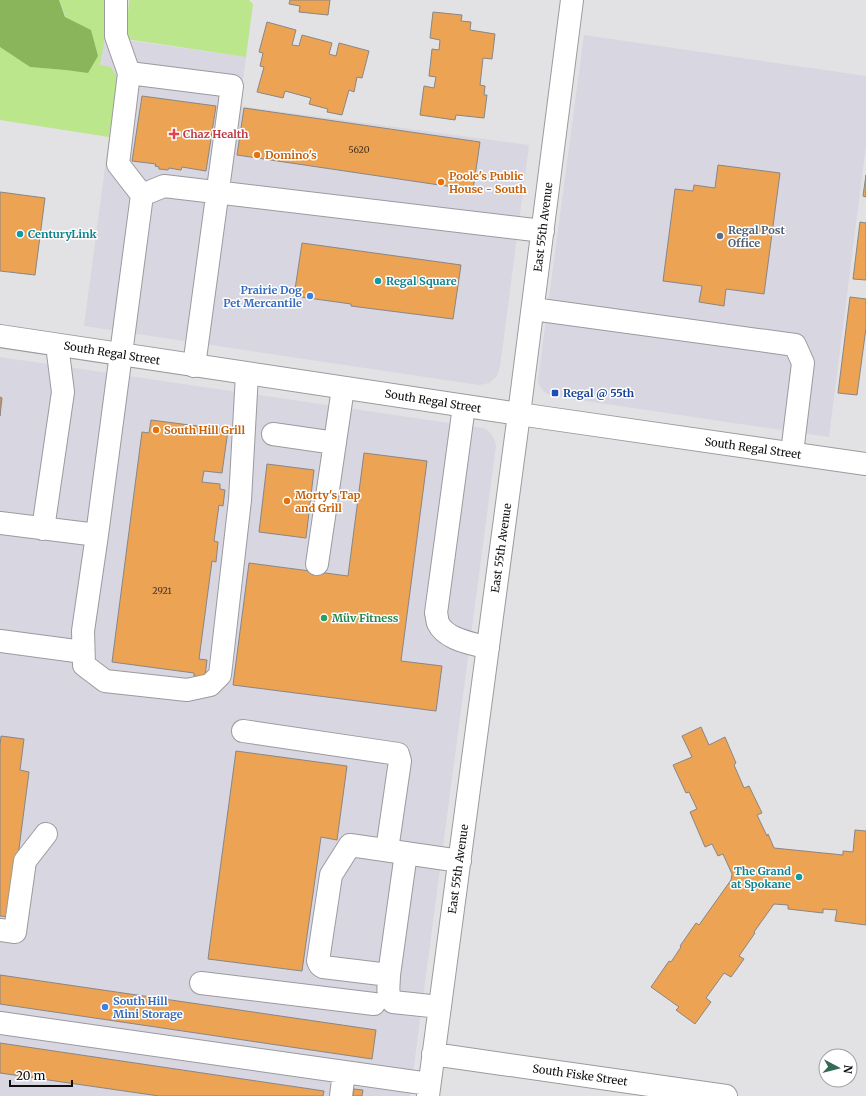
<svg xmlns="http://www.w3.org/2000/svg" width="866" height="1096" viewBox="0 0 866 1096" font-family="Merriweather,serif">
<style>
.built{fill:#d7d6e1}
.green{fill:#bbe68c}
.forest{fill:#8ab55a}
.building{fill:#eca354;stroke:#898684}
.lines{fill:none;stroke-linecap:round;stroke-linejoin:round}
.minor-casing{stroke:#9b9a9e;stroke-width:24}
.major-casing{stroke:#9b9a9e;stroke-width:24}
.minor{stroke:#fff;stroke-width:22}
.major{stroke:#fff;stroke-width:22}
.health-dot{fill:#e0444e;stroke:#fff;stroke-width:1.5}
.food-dot{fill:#e8710a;stroke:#fff;stroke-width:1.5}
.culture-dot{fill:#0f9aa8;stroke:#fff;stroke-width:1.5}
.service-dot{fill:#5c6f8a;stroke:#fff;stroke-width:1.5}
.shop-dot{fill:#3f7fe0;stroke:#fff;stroke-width:1.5}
.transit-dot{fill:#1a4fb4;stroke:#fff;stroke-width:1.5}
.leisure-dot{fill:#2e9e5b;stroke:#fff;stroke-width:1.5}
.labels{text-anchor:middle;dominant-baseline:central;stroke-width:3;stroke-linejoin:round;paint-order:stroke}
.number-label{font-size:9px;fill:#463421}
.health-label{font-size:11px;font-weight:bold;fill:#be3a42;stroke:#fff;text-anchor:start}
.food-label{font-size:11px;font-weight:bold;fill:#c56008;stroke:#fff;text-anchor:start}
.street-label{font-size:11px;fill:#0f0f10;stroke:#fff}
.service-label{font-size:11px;font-weight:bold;fill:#4e5e75;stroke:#fff;text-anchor:start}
.culture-label{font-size:11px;font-weight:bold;fill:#0d838f;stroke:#fff;text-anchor:start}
.shop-label{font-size:11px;font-weight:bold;fill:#366cbe;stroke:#fff;text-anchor:end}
.transit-label{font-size:11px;font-weight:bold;fill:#164399;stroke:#fff;text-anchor:start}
.leisure-label{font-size:11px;font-weight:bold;fill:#27864d;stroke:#fff;text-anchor:start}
</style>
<rect width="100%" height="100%" fill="#e2e2e5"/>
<path class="built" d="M584,35L866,76V145L829,437L552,396L544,392L540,387L538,380Z
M105,37L246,57L240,106L529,145L500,367L497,376L489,383L479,385L84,326L117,77L100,65Z
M0,357L483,428L490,432L494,439L496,446L410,1096H0V977L307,1021L0,976Z"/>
<path class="green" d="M59,0H104C110,21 104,44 100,65L111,67L117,77L109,137L0,120V47L30,67L65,70L88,73Z
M129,0H249L253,4L246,57L126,39Z"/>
<path class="forest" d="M0,0H59L65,17L91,30L98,56L88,73L65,70L30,67L0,47Z"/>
<path class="building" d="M290,0H330L328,15L299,12L300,6L289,4Z
M433,12L462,15L461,21L471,22L470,30L495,34L492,59L483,58L480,85L485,86L484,95H487L484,118L456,115L455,120L420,115L424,86L434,88L436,77L429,76L432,49L439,50L440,40L430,38Z
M267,22L296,30L292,45L299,46L302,35L332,43L329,54L336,56L339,43L369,51L362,78L357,77L354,92L349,90L342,115L327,112L328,109L309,104L311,98L285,91L283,98L257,92L264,67L260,66L263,53L259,52Z
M142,96L216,106L206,171L182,167L181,170L169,168L168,170L159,169V167L155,166L156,164L132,161Z
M244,108L480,142L473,190L237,155Z
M718,165L780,173L764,294L726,289L724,306L699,302L702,286L663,281L675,189L693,191L694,185L715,188Z
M866,175V197L863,196Z
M0,192L45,198L35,275L0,271Z
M860,222L866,223V280L853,279Z
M302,243L461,265L453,319L351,306V304L294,296Z
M850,297L866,299V328L857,395L838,393Z
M0,397L2,398L0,416Z
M151,420L228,430L222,473L204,471L202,482L220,484V489L225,490L223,506L219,505L214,541L218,542L216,562L212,561L199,659L207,660L205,677L194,676V673L112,662L142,432L149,433Z
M364,453L427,461L401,661L442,666L436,711L233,685L249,563L348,576Z
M267,464L314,470L306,538L259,532Z
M701,727L709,745L725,737L736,763L734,765L744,788L749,786L762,813L757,815L767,836L768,834L774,848L843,855V851L853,852L855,830L866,831V925L835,921L837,910L823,909V913L788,909V905L774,904L754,932L755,933L739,956L744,959L731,977L724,973L706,998L711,1002L695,1024L676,1010L679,1007L651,987L669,961L671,962L681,947L680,946L696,923L699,925L731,880L732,874L723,854L718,856L712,844L705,847L690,812L697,809L689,792L686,793L673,765L692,757L682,736Z
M1,736L24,739L20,770L29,772L10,917L0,916V746Z
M236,751L347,766L337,840L321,837L302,971L208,959Z
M0,975L376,1030L372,1059L0,1004Z
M0,1043L324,1091L323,1096H159L0,1073Z
M354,1089L363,1090L362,1096H353Z"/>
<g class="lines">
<defs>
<path id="minor" d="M116,0V36L129,73L232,86L194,366
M129,73L118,164L142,195
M533,309L795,345L803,363L792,453
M247,374L240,500L220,675L210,685L187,690L105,681L84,665L83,631L97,535L142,195L164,186L543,231
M464,406L436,613C437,616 437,620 438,623C446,640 472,643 488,648
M273,434L335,443
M0,523L97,535
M43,529L63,392L57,345
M317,564L343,388
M0,641L83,652
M243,731L398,754L400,761L387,850
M0,930L15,932L25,861L46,834
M389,975L406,853
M201,983L374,1004
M440,1007L393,1002C386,994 389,985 389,975L323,967L320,965L318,961L331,875L350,845L460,861
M0,1023L429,1084
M433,1054L726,1096
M341,1096L344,1072
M428,1096L519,414L572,0"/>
<path id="major" d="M0,336L519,414L866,464"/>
</defs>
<use href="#minor" class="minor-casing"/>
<use href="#major" class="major-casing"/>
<use href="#minor" class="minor"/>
<use href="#major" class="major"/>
</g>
<path class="health-dot" d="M172 128h4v4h4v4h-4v4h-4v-4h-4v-4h4z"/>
<g class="food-dot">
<circle cx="257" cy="155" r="4"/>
<circle cx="441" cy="182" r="4"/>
<circle cx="156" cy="430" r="4"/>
<circle cx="287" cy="501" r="4"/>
</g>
<g class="culture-dot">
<circle cx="20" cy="234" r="4"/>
<circle cx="378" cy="281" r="4"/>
<circle cx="799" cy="877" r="4"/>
</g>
<circle class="service-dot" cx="720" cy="236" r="4"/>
<g class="shop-dot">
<circle cx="310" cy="296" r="4"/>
<circle cx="105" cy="1007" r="4"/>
</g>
<rect class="transit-dot" x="551" y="389" width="8" height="8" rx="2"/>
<circle class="leisure-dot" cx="324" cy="618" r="4"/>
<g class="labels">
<g class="number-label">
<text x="359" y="149">5620</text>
<text x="162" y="590">2921</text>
</g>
<g class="health-label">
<text x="183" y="134">Chaz Health</text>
</g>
<g class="food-label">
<text x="265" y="155">Domino's</text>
<text x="449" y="176">Poole's Public<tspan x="449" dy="13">House - South</tspan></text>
<text x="164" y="430">South Hill Grill</text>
<text x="295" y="495">Morty's Tap<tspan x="295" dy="13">and Grill</tspan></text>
</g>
<g class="street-label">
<text transform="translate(543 227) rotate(-83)">East 55th Avenue</text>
<text transform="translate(112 353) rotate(9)">South Regal Street</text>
<text transform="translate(433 401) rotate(9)">South Regal Street</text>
<text transform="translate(753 448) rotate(8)">South Regal Street</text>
<text transform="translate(501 548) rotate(-82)">East 55th Avenue</text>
<text transform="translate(458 869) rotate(-82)">East 55th Avenue</text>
<text transform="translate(580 1075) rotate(8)">South Fiske Street</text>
</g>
<g class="service-label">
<text x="728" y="230">Regal Post<tspan x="728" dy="13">Office</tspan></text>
</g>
<g class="culture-label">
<text x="28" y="234">CenturyLink</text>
<text x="386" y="281">Regal Square</text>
<text x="791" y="871" text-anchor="end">The Grand<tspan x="791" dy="13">at Spokane</tspan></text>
</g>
<g class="shop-label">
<text x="302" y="290">Prairie Dog<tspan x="302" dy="13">Pet Mercantile</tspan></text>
<text x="113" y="1001" text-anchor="start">South Hill<tspan x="113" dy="13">Mini Storage</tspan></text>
</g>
<g class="transit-label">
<text x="563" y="393">Regal @ 55th</text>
</g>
<g class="leisure-label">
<text x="332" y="618">Müv Fitness</text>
</g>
</g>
<g transform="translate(838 1068) rotate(97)"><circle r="19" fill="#ffffff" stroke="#9f9f9f"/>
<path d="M0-3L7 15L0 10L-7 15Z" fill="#346b52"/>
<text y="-6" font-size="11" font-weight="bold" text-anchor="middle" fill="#0f0f10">N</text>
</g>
<path d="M10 1080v6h62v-6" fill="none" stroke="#0f0f10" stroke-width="2"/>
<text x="16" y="1080" font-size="12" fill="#0f0f10" stroke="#ffffff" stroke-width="3" paint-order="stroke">20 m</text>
</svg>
